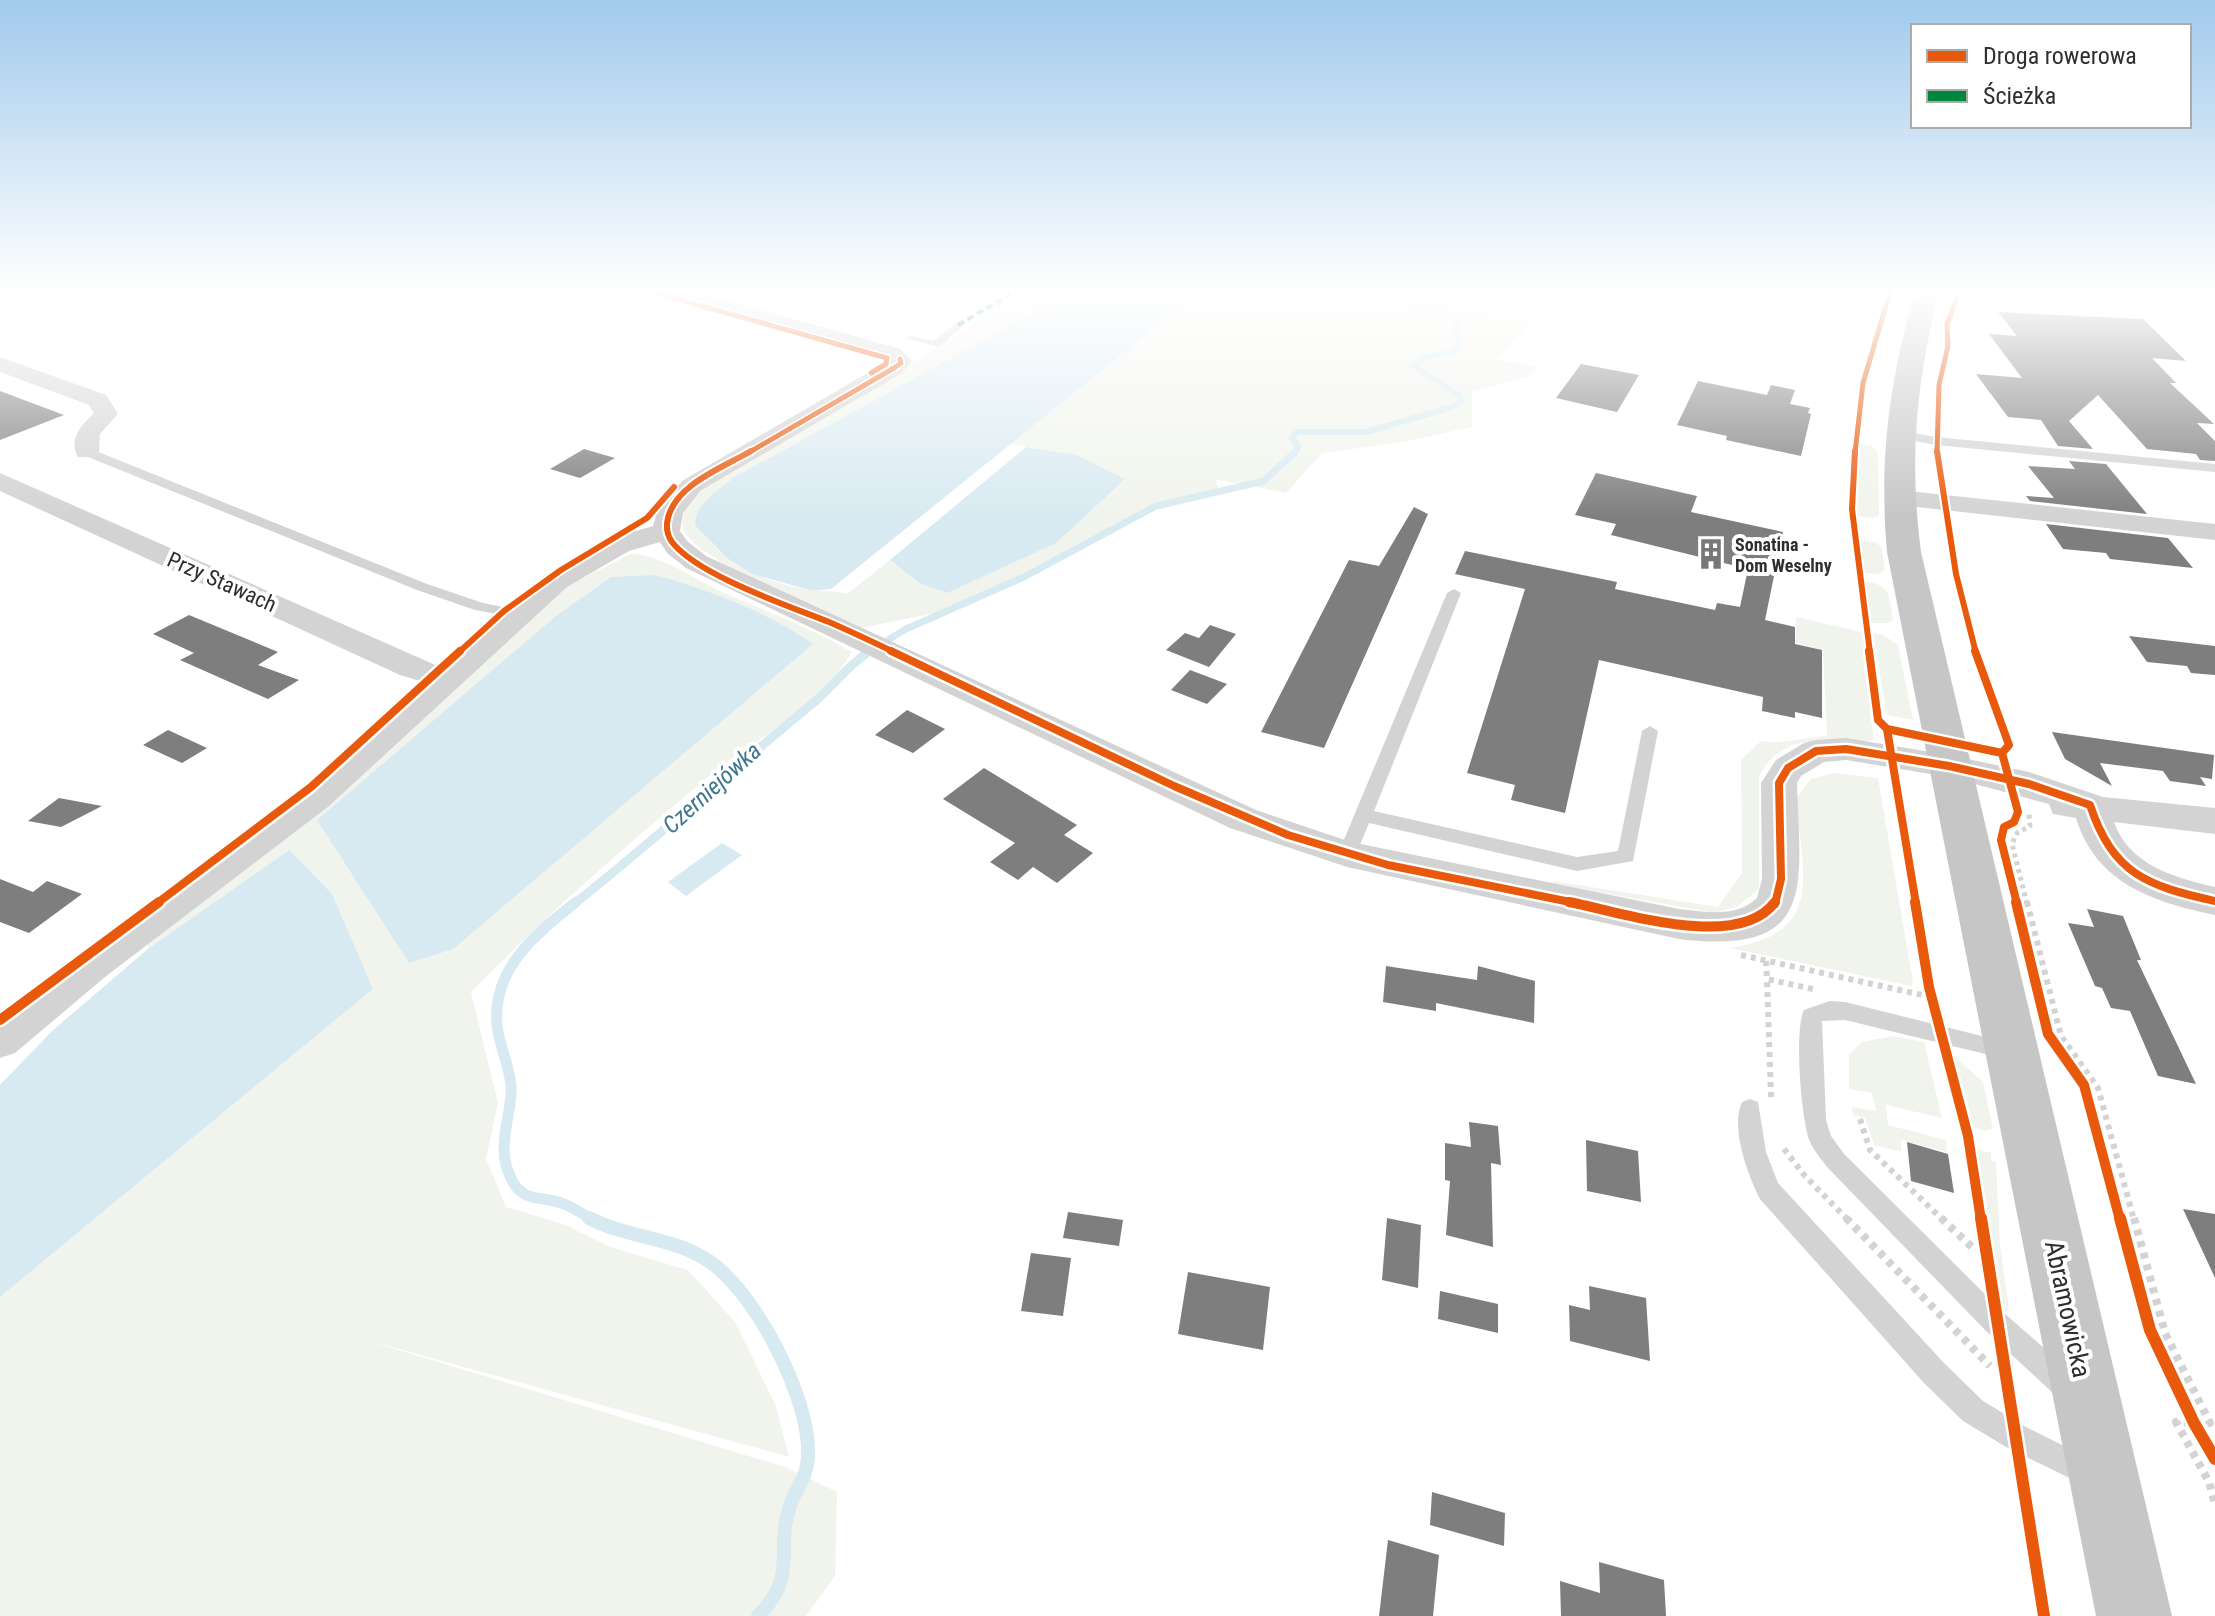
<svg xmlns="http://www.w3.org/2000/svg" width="2215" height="1616" viewBox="0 0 2215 1616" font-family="'Roboto Condensed',sans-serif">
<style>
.green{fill:#f1f4ec}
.water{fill:#d8eaf1}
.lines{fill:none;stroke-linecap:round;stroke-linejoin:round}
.stream-far4{stroke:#d8eaf1;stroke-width:6}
.stream-far3{stroke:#d8eaf1;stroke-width:7}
.stream-far2{stroke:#d8eaf1;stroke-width:9}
.stream-far1{stroke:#d8eaf1;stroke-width:11}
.stream{stroke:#d8eaf1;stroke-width:14}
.building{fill:#7e7e7e}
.path-far3{stroke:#d3d3d3;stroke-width:3;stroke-dasharray:2 2;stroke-linecap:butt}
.path-far2{stroke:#d3d3d3;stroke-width:5;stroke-dasharray:4 4;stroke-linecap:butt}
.path-far1{stroke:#d3d3d3;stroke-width:6;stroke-dasharray:5 5;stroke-linecap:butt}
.path{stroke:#d3d3d3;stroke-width:8;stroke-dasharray:6 6;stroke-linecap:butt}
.service{fill:#d3d3d3;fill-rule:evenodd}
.minor{fill:#d3d3d3;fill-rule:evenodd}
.primary{fill:#c6c6c6;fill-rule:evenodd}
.quiet{stroke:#00873e;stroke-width:4;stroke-dasharray:7 4;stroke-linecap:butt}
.cycleway-far4-casing{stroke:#fff;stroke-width:8}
.cycleway-far3-casing{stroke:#fff;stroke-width:10}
.cycleway-far2-casing{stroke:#fff;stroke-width:13}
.cycleway-far1-casing{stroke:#fff;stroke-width:15}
.cycleway-casing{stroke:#fff;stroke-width:17}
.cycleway-far4{stroke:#e8590c;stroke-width:5}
.cycleway-far3{stroke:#e8590c;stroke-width:6}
.cycleway-far2{stroke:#e8590c;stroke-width:8}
.cycleway-far1{stroke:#e8590c;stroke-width:10}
.cycleway{stroke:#e8590c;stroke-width:12}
.labels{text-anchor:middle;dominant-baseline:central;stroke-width:8;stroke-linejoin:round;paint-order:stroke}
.far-poi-label{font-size:18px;font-weight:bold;fill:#2e2e2e;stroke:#fff;text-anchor:start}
.street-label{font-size:22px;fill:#2e2e2e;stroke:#fff}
.water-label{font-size:24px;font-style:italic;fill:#3e778e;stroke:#fff}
.near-street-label{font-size:26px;fill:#2e2e2e;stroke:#fff}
</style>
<rect width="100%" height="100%" fill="#fff"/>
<path class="green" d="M1026,292H1072L734,477L706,500L695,517C718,565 760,580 810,590C823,592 834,590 847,594L890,560L919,583L1125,480L1077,455L1010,444L1199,292H1404L1420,299L1532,322L1496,359L1538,367L1531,375L1472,392V427L1403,442L1322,453L1286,493L1215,479L1220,493L1156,506L1092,543L954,609L861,628C829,613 689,559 683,527C679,507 697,494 711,482L858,396L993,312L1019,305L1015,301Z
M1860,444L1872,446L1878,452L1879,516L1872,518L1857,516Z
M1859,540L1877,543L1882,548L1885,570L1878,574L1863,573Z
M631,554C658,553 696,580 722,592C766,611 811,628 852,652C818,708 755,739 706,779C624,847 545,916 471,992L498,1103L486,1159L506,1207L563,1224L613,1248L688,1270L735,1322L776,1406L789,1457L359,1338L785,1467L837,1492L835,1576L806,1616H0V1297L373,989L289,850L149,948L142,938L569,585Z
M1864,581C1892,585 1889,596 1893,620L1889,623H1872Z
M1796,617L1862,632L1873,700L1870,713L1874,740C1830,749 1788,724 1759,776V889L1738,906L1715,913L1553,884V881L1718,907L1742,873L1741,760L1761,741C1781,745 1806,737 1827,736L1823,650L1796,643Z
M1873,633L1883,635L1898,645L1913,720L1887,715Z
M1833,773L1878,778L1913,982L1911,986L1730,948C1828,933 1801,872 1796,798L1811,779Z
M1893,1036L1924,1042L1942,1118L1886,1105L1888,1125L1946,1140L1947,1152L1901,1140V1152L1874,1145L1865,1118L1853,1115L1852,1107L1876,1111L1872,1093L1849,1089V1055L1862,1042Z
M1953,1055L1983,1082L1993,1129L1985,1131L1969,1126Z
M1973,1148L1991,1153V1160L1996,1162L2000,1245L2009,1308L2007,1312L2002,1310L1999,1301Z"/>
<path class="water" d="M1072,292H1199L831,589L813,591L752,574L727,558L695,525C694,504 720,489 734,477Z
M1026,447L1077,455L1125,479L1056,543L947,593L919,583L890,560Z
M656,575C711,591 766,611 813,644L453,949L409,963L317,820L556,616L611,577Z
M722,843L742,855L686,896L668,882Z
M289,850L332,894L373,989L0,1297V1085L52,1031L149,948Z"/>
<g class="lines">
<path class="stream-far4" d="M1295,453L1298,446L1292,438L1297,432H1366L1452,407L1461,401L1460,396L1414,366L1425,357L1454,352L1460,343L1454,332L1459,321L1450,314L1372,292"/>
<path class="stream-far3" d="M867,653L906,629L1024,577L1156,506L1264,481L1296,451"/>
<path class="stream-far2" d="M574,904C655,840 731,770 812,704C832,687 848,665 870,651"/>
<path class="stream-far1" d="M576,902C536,934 492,968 497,1025C499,1045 509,1065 511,1085C513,1117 493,1147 513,1182C524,1202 542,1196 561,1203C572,1206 582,1214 593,1220"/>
<path class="stream" d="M589,1218C625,1237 669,1237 704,1258C754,1287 812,1401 808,1458C806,1481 794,1490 789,1509C775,1555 799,1574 758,1616"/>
</g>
<path class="building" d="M1998,312L2143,319L2186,361L2152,358L2176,383H2170L2214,424L2197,423L2215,441V461L2200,460L2196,454L2147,449L2098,395L2069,421L2093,449L2058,446L2041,420L2008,417L1976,374L2022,378L1989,334L2017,336Z
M1581,364L1639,375L1617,412L1556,398Z
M1698,381L1767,395L1771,385L1795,390L1790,404L1810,408L1808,413L1811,414L1801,456L1726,440L1727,436L1677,425Z
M0,391L64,415L0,440Z
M584,449L615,458L580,478L550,469Z
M2069,461L2106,464L2147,514L2030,501L2026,496L2054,498L2028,466L2075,469Z
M1596,473L1697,496L1691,512L1783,532L1765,620L1795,627V644L1822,650V718L1795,712V718L1762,711L1763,697L1599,660L1565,813L1511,800L1515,785L1467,773L1525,589L1455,574L1465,551L1617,582L1615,589L1715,610L1717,603L1740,607L1748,569L1611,535L1616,524L1575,515Z
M1414,507L1428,514L1324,748L1261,732L1349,560L1379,566Z
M2046,524L2168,538L2193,568L2110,559L2106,553L2063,549Z
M189,615L278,652L258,665L299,680L268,699L180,660L194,653L153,634Z
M1210,625L1236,634L1209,667L1166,650L1185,633L1199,638Z
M2129,636L2215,646V675L2191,673L2187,666L2147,662Z
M1190,670L1227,684L1207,704L1171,690Z
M907,710L945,729L913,753L875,735Z
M168,730L207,748L182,763L143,745Z
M2052,732L2214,755L2212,779L2200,777L2206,786L2170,781L2163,771L2100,763L2112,786L2065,759Z
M984,768L1077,825L1064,835L1093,853L1057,883L1033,867L1018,880L990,862L1015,843L943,799Z
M59,798L102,806L61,827L28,821Z
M0,879L33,892L47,881L82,894L29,933L0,922Z
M2087,909L2123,916L2141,960H2137L2196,1084L2158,1076L2130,1011L2111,1008L2102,988L2095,986L2068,923L2094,927Z
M1386,966L1477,980L1478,966L1535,981L1534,1023L1436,1003V1011L1383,1002Z
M1469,1122L1498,1126L1501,1165L1491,1163L1493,1247L1446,1235L1450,1181L1445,1180V1143L1471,1147Z
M1586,1140L1638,1151L1641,1202L1587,1191Z
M1907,1142L1948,1154L1954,1193L1911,1181Z
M2183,1209L2215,1214V1278Z
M1068,1212L1123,1220L1119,1246L1063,1238Z
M1387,1218L1421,1225L1418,1288L1382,1280Z
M1031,1253L1071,1258L1063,1316L1021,1311Z
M1188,1272L1270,1287L1263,1350L1178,1334Z
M1589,1286L1646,1298L1650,1361L1570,1341L1569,1305L1590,1310Z
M1440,1291L1498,1304V1333L1438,1319Z
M1432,1492L1505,1513L1504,1546L1430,1525Z
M1388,1540L1439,1555L1433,1616H1379Z
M1599,1562L1664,1580L1666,1616H1561L1560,1581L1600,1593Z"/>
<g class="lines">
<path class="path-far3" d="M990,308L1021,301L1036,292"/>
<path class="path-far2" d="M2027,904L2012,844L2017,833L2030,826L2029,814"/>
<path class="path-far1" d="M2027,902L2061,1036L2098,1088L2134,1220
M1741,955L1922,995
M1766,961L1767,979
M1771,1097L1767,979L1817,990
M1860,1119L1870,1150L1943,1220
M1784,1149L1805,1176L1848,1220"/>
<path class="path" d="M1846,1218L1990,1366
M1941,1218L1973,1248
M2134,1218L2165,1333L2210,1423L2176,1422L2209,1482L2215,1504"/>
<path class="service" d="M958,322L962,323V327L939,347L905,338L910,335L933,341Z
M1897,430L1936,437L2215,464V472L1936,445L1893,437L1891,434Z
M83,449H91L427,584L483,603L523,611L525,614L518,618L475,610L417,590L83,455Z
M1454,589L1461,593L1374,811L1577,857L1618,851L1642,731L1650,726L1658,731L1633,861L1577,871L1369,823L1354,859H1340L1338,854L1447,593Z
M1830,1001L1845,1002L2014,1044L2017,1050L2014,1056L2006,1059L1845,1020L1822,1021L1826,1120L1831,1136L1844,1154L2004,1313L2074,1374L2078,1384L2074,1394L2064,1398L2054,1394L1986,1331L1828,1168C1822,1160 1814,1151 1810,1142C1801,1120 1794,1030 1804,1010Z
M1750,1099L1758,1102L1766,1152L1778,1183L1944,1363L1983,1401L2026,1427L2096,1462L2100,1472L2096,1482L2086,1486L2006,1447L1963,1421L1924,1383L1760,1199C1748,1175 1730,1128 1742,1102Z"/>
<path class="minor" d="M663,292H696L901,349L912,361L902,373L700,491L683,513L680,531L687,541L706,556L1256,810L1351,842L1679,909C1706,912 1736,918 1757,898L1762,879L1761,783L1776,760L1804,743L1816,740L1846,738L1949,755L2029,772L2103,797L2215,808V834L2114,822C2129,865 2175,878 2215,887V915C2154,902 2096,884 2076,818L2053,814L2049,804L1949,777L1846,760L1824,762L1801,776L1797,783C1800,887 1818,956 1679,939L1347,867L1230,828L686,568L667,553L660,542L629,551L567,587L329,806L105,977L15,1053L0,1058V1015L77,955L303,788L423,682L400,675L0,491V473L440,667L547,575L609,539L653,526L657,512L682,481L888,361L665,296Z
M0,357L106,395L118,414L100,434L99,452L96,457H78C68,439 81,426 94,413L89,405L0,372Z
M1899,490L2215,524V540L1890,504L1886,498L1890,492Z"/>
<path class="primary" d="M1915,292H1939C1916,383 1909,459 1921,552L2172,1616H2096L1887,552C1879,458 1889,383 1915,292Z"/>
<path class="quiet" d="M958,325L1014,292"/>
<defs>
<path id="cycleway-far4" d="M652,292L887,358L886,364L871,373
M748,453L894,368L901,363L900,359
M1855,453L1863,383L1890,292
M1937,453L1939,385L1948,346L1947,324L1959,292"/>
<path id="cycleway-far3" d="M751,451C724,467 676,484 668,518C666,526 667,535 672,542C697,575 789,606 829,622C852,632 873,642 896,653
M1855,451L1852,509L1870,653
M1937,451L1956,574L1976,653
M458,653L504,611L561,570L647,518L674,487"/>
<path id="cycleway-far2" d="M891,651L1174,786L1288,835L1388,865L1580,904
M1869,651L1878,720L1887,729L1916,904
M1975,651L2009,745L2002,753
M1887,729L2002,753
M2002,753L2018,812L2014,822L2004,827L2001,840L2017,904
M156,904L311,787L460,651
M1775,904L1781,879L1779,783L1788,768L1816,751L1846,749L1949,766L2029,784L2090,805C2113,874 2147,886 2215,901"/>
<path id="cycleway-far1" d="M1569,902C1621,912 1738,952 1775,902
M1915,902L1929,987L1968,1136L1981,1220
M2016,902L2048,1034L2084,1085L2120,1220
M0,1020L159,902"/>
<path id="cycleway" d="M1981,1218L2044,1616
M2120,1218L2150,1330L2194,1423L2215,1459"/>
</defs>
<use href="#cycleway-far4" class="cycleway-far4-casing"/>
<use href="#cycleway-far3" class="cycleway-far3-casing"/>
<use href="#cycleway-far2" class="cycleway-far2-casing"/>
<use href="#cycleway-far1" class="cycleway-far1-casing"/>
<use href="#cycleway" class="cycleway-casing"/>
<use href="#cycleway-far4" class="cycleway-far4"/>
<use href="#cycleway-far3" class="cycleway-far3"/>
<use href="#cycleway-far2" class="cycleway-far2"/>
<use href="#cycleway-far1" class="cycleway-far1"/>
<use href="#cycleway" class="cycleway"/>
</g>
<linearGradient id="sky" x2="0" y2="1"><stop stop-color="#a1caec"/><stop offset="0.56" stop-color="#fff"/><stop offset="1" stop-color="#fff" stop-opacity="0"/></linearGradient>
<rect width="2215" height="519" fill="url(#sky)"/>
<defs>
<symbol id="building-bare" viewBox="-9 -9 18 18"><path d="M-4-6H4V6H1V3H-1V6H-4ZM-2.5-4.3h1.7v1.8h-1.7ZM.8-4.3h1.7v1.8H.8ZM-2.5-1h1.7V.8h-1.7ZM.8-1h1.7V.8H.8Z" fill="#777" stroke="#fff" stroke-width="2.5" paint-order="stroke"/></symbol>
</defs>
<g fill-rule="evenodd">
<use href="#building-bare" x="1689" y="532" width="44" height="44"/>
</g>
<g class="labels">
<g class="far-poi-label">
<text x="1735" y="544">Sonatina -<tspan x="1735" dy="21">Dom Weselny</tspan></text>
</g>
<g class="street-label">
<text transform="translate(222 582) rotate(24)">Przy Stawach</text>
</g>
<g class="water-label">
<text transform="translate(712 788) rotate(-42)">Czerniejówka</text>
</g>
<g class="near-street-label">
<text transform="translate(2068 1309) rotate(78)">Abramowicka</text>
</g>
</g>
<rect x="1911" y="24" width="280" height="104" fill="#ffffff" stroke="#ababab" stroke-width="2"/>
<rect x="1927" y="50" width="40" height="12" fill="#e8590c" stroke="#ababab" stroke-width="2"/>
<text x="1983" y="64" font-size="24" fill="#2e2e2e">Droga rowerowa</text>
<rect x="1927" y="90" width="40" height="12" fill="#00873e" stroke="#ababab" stroke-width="2"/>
<text x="1983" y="104" font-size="24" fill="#2e2e2e">Ścieżka</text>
</svg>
